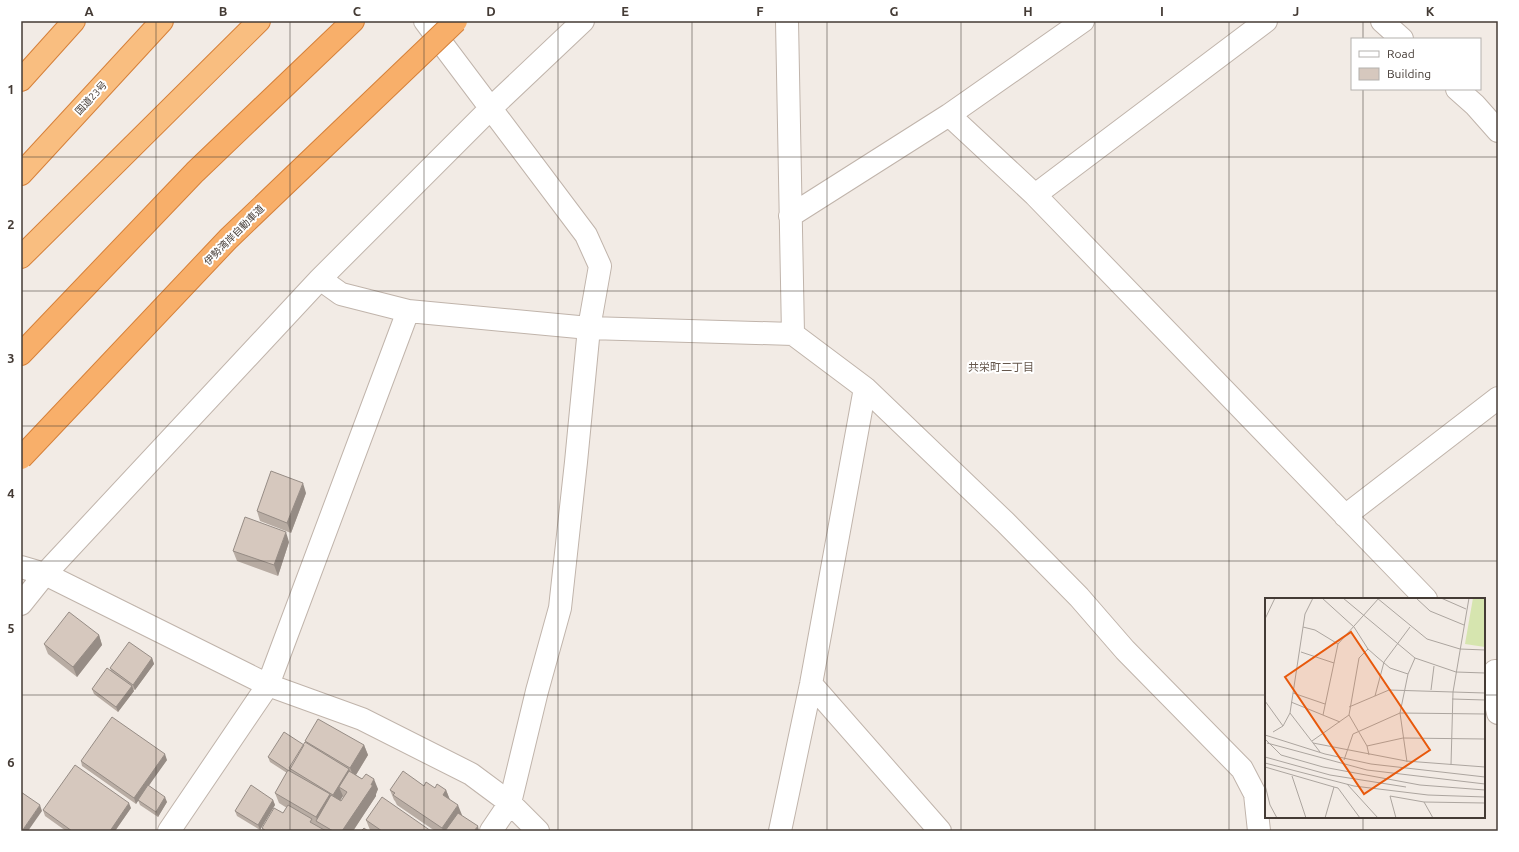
<svg xmlns="http://www.w3.org/2000/svg" width="1519" height="852" viewBox="0 0 1519 852" font-family="Ubuntu,'Noto Sans JP',sans-serif">
<style>
.lines{fill:none;stroke-linecap:round;stroke-linejoin:round}
.minor-casing{stroke:#c0b4ab;stroke-width:24}
.trunk-casing{stroke:#d6813a;stroke-width:24}
.motorway-casing{stroke:#d6813a;stroke-width:24}
.minor{stroke:#fff;stroke-width:22}
.trunk{stroke:#f9be80;stroke-width:22}
.motorway{stroke:#f8af6a;stroke-width:22}
.motorway-bridge-casing{stroke:#d6813a;stroke-width:24;stroke-linecap:butt}
.motorway-bridge{stroke:#f8af6a;stroke-width:22}
.wall{fill:#b8aca3;fill-rule:evenodd}
.shaded-wall{fill:#968c85}
.building{fill:#d6c8be;stroke:#968c85}
.grid{fill:none;stroke:#443b35;stroke-width:1;stroke-opacity:0.55}
.labels{text-anchor:middle;dominant-baseline:central;stroke-width:4;stroke-linejoin:round;paint-order:stroke}
.street-label{font-size:10px;fill:#443b35;stroke:#fff}
.neighbourhood-label{font-size:11px;fill:#66574c;stroke:#fff}
.inset-road{fill:none;stroke:#aca59f;stroke-width:1}
.view{fill:#e8590c;fill-opacity:0.15;stroke:#e8590c;stroke-width:2}
.inset-edge{fill:none;stroke:#443b35;stroke-width:2}
.neatline{fill:none;stroke:#443b35;stroke-width:1.5}
.grid-label{font-size:13px;text-anchor:middle;font-weight:bold;fill:#443b35}
</style>
<rect width="100%" height="100%" fill="#f2ebe5"/>
<g class="lines">
<defs>
<path id="minor" d="M425,21L586,235L600,266L589,328L576,462L560,608L537,691L510,803L491,831
M787,21L793,334
M1382,21L1402,39
M1457,89L1475,105L1498,131
M949,115L1035,195L1426,599
M1035,195L1266,21
M790,216L949,115L1083,21
M320,279L341,294L408,311L589,328L793,334L865,388L1005,522L1079,597L1125,650L1242,769L1255,794L1259,831
M1345,516L1498,398
M21,567L45,574L268,685L362,719L471,774L510,803L538,831
M21,604L45,574L320,279L491,108L583,21
M1495,671L1493,691L1498,713
M811,684L940,831
M169,831L268,685L408,311
M780,831L811,684L865,388"/>
<path id="trunk" d="M21,80L74,21
M21,174L162,21
M21,257L259,21"/>
<path id="motorway" d="M21,354L195,172L353,21"/>
</defs>
<use href="#minor" class="minor-casing"/>
<use href="#trunk" class="trunk-casing"/>
<use href="#motorway" class="motorway-casing"/>
<use href="#minor" class="minor"/>
<use href="#trunk" class="trunk"/>
<use href="#motorway" class="motorway"/>
<defs>
<path id="motorway-bridge" d="M21,458L228,239L456,21"/>
</defs>
<use href="#motorway-bridge" class="motorway-bridge-casing"/>
<use href="#motorway-bridge" class="motorway-bridge"/>
</g>
<path class="wall" d="M306,493L291,533L260,521L257,511Z
M289,542L278,576L237,561L233,551Z
M99,635L102,645L77,677L48,654L44,644Z
M152,658L154,664L135,690L133,689L134,691L118,712L94,694L92,689L111,671L110,668Z
M305,741L364,745L368,755L356,775L378,789L376,794V796L353,831H263L262,828L283,813L287,808L279,803L275,793L287,773L270,762L268,757L304,745L306,743ZM343,796V797L341,801H340Z
M167,760L148,785L167,802L158,817L140,805L138,800L136,804L82,766L81,761Z
M424,786L446,790L450,800L461,815L479,831H435L397,805L395,801L394,800L390,790Z
M273,800L275,805L260,830L237,816L235,811Z
M131,808L115,831H66L45,816L43,810Z
M366,820L431,831H371L370,830Z"/>
<path class="shaded-wall" d="M303,483L306,493L291,533L287,523Z
M286,532L289,542L278,576L274,565Z
M99,635L102,645L77,677L73,667Z
M152,658L154,664L135,690L133,685Z
M132,686L134,691L118,712L116,707Z
M364,745L368,755L354,778L350,768Z
M165,754L167,760L136,804L134,798Z
M349,769L353,779L339,787L343,796L337,805L333,795Z
M374,779L378,789L376,794V796L353,831H342Z
M446,790L450,800L443,795Z
M330,794L334,804L318,822L316,817Z
M165,797L167,802L158,817L156,812Z
M273,800L275,805L260,830L258,825Z
M129,803L131,808L115,831H110Z
M40,805L42,811L28,831H22Z
M458,805L462,815L451,831H443L442,828Z
M478,826L479,831H474Z"/>
<path class="building" d="M271,471L303,483L287,523L257,511Z
M245,517L286,532L274,565L233,551Z
M69,612L99,635L73,667L44,644Z
M129,642L152,658L133,685L110,668Z
M107,668L132,686L116,707L92,689Z
M112,717L165,754L134,798L81,761Z
M318,719L364,745L350,768L305,741Z
M284,732L304,745L289,771L268,757Z
M305,742L349,769L333,795L289,768Z
M75,765L129,803L110,831H72L43,810Z
M288,770L330,794L316,817L275,793Z
M349,771L362,779L366,774L374,779L371,785H373L342,831H333L316,821L331,795L341,801L347,792L339,787Z
M403,771L424,786L426,782L435,788L437,784L446,790L443,795L458,805L442,828L393,795L395,793L390,790Z
M148,785L165,797L156,812L138,800Z
M251,785L273,800L258,825L235,811Z
M21,792L40,805L22,831H21Z
M382,797L431,831H382L366,820Z
M288,805L312,819L310,822L326,831H266L262,828L274,808L283,813Z
M458,813L478,826L474,831H445Z
M364,828L368,831H361Z"/>
<path class="grid" d="M156,21V831M290,21V831M424,21V831M558,21V831M692,21V831M827,21V831M961,21V831M1095,21V831M1229,21V831M1363,21V39M1363,89V599M21,157H1498M21,291H1498M21,426H1498M21,561H1498M21,695H1266M1484,695H1498M1363,817V831"/>
<g class="labels">
<g class="street-label">
<text transform="translate(91 98) rotate(-47)">国道23号</text>
<text transform="translate(234 235) rotate(-45)">伊勢湾岸自動車道</text>
</g>
<g class="neighbourhood-label">
<text x="1001" y="367">共栄町二丁目</text>
</g>
</g>
<g transform="translate(1265 598)">
<rect width="220" height="220" fill="#f2ebe5"/>
<path d="M208,0H220V49L200,46Z" fill="#d6e5af"/>
<path class="inset-road" d="M57,0L89,29L103,51L112,59L125,70L143,76M78,0L150,60L191,74L220,75M112,0L162,41L195,51L220,52M151,0L165,13L199,27M176,0L201,11M0,21L10,0M38,29L50,32L73,46M103,51L94,60L84,117L102,148L104,157M36,54L69,65M166,92L169,68M28,95L60,106M110,98L119,64L145,29M187,101L220,102M0,103L18,128M26,104L75,124M84,109L124,92L220,95M25,115L55,154M58,117L73,46L114,0M8,134L18,128L25,115L40,16L48,0M0,137L60,156L106,166L220,179M0,141L16,157L58,169L155,187L220,192M47,143L84,117M2,145L102,172L220,186M48,145L141,163L220,169M102,148L138,140L220,141M0,159L65,177L141,189M79,162L88,136L135,115L220,116M142,164L135,115L143,76L150,60M0,165L89,188L163,197L220,199M186,167L188,94L204,0M0,169L69,189M27,178L41,220M82,186L113,220M0,187L5,207L12,220M159,204L168,220M60,220L69,189L73,190L95,220M131,220L125,198L159,204L220,205"/>
<path class="view" d="M86,34L165,152L99,196L20,79Z"/>
<rect width="220" height="220" class="inset-edge"/>
</g>
<rect width="1519" height="852" fill="none" stroke="#ffffff" stroke-width="44"/>
<rect x="1351" y="38" width="130" height="52" fill="#ffffff" stroke="#b4b1ae"/>
<rect x="1359" y="51" width="20" height="6" fill="#ffffff" stroke="#b4b1ae"/>
<text x="1387" y="58" font-size="12" fill="#443b35">Road</text>
<rect x="1359" y="68" width="20" height="12" fill="#d6c8be" stroke="#b4b1ae"/>
<text x="1387" y="78" font-size="12" fill="#443b35">Building</text>
<rect x="22" y="22" width="1475" height="808" class="neatline"/>
<g class="grid-label">
<text x="89" y="16">A</text>
<text x="223" y="16">B</text>
<text x="357" y="16">C</text>
<text x="491" y="16">D</text>
<text x="625" y="16">E</text>
<text x="760" y="16">F</text>
<text x="894" y="16">G</text>
<text x="1028" y="16">H</text>
<text x="1162" y="16">I</text>
<text x="1296" y="16">J</text>
<text x="1430" y="16">K</text>
<text x="11" y="94">1</text>
<text x="11" y="229">2</text>
<text x="11" y="363">3</text>
<text x="11" y="498">4</text>
<text x="11" y="633">5</text>
<text x="11" y="767">6</text>
</g>
</svg>
